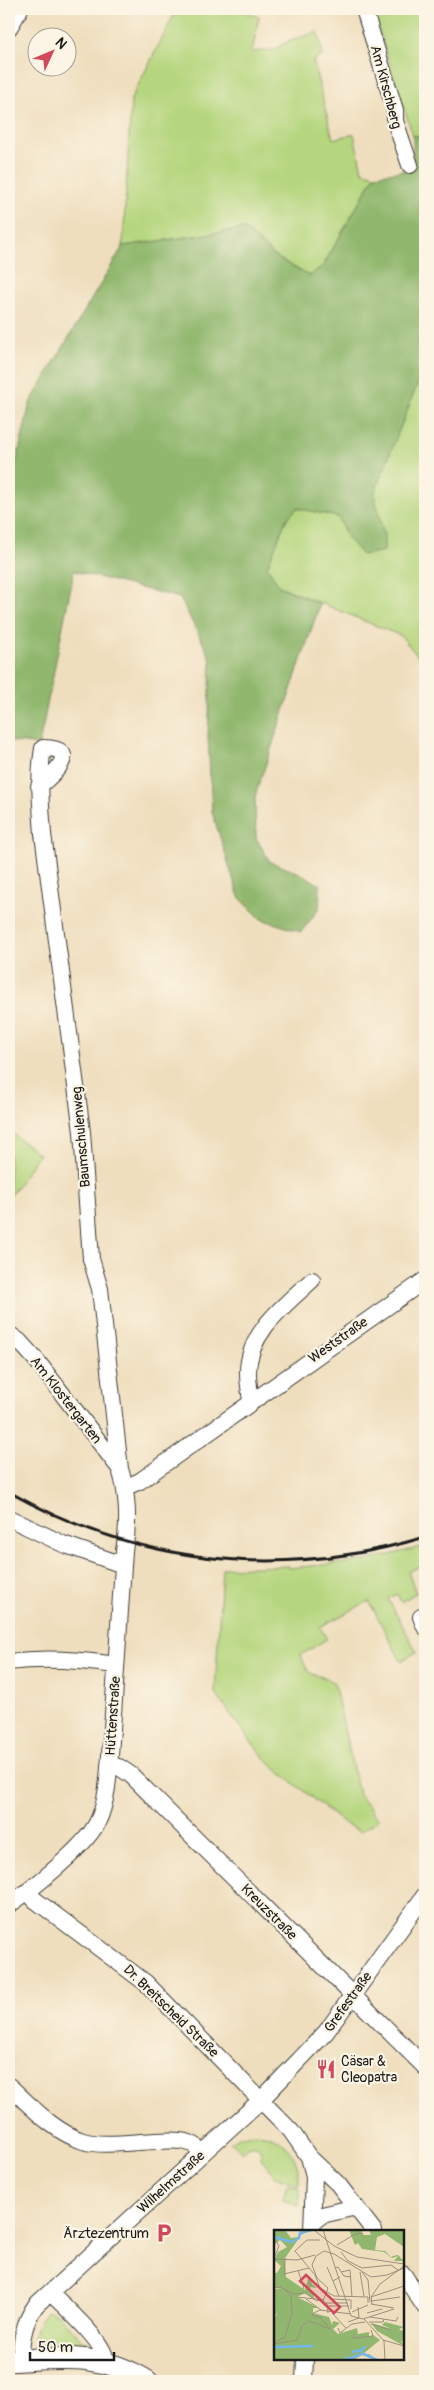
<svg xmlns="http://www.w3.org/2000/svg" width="434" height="2390" viewBox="0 0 434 2390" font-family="Pangolin,sans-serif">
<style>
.green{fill:#b5d67e;stroke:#68794d}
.forest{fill:#90b76d;stroke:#566a44}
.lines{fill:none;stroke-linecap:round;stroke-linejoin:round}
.minor-casing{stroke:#3c3934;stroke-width:18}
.major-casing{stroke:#3c3934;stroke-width:23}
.minor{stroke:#fff;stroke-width:16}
.major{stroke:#fff;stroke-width:21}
.rail{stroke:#1c1c1c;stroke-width:3}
.labels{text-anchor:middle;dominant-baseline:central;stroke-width:4.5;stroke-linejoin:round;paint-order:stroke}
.street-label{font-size:14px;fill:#1c1c1c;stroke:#fcf5e5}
.poi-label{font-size:14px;fill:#1c1c1c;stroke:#fcf5e5;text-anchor:start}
.inset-river{fill:none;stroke:#75b7ea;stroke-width:2.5}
.inset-road{fill:none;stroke:#9b907d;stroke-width:1}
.view{fill:#d1495b;fill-opacity:0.15;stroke:#d1495b;stroke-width:2.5}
.inset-edge{fill:none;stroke:#1c1c1c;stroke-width:2.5}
</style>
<rect width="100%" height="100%" fill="#fcf5e5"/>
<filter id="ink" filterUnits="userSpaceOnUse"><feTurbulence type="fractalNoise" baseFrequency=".02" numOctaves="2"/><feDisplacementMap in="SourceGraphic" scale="10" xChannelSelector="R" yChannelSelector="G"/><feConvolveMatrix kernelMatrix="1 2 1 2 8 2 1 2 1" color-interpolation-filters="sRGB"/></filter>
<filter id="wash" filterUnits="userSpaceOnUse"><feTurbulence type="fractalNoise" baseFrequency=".0096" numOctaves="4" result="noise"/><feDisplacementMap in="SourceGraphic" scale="20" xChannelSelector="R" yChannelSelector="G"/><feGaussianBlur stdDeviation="1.12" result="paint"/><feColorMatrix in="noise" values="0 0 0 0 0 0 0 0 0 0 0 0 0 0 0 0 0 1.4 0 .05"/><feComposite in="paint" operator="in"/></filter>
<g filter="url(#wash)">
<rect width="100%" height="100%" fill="#efdebd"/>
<path class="green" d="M189,9H239L259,17L252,52L273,50L289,41L318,32L323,55L313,61L333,139L354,134L362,171L375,175L323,266L309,276L276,257L245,229L123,246L131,99L176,11Z
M372,9H425V136H413Z
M425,365V665L401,636L279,586L267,567L286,520L297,508L338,517L348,539L384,536L374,494Z
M9,1131L39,1154L9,1198Z
M425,1546V1564L408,1572L416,1593L401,1602L397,1594L388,1599L417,1652L401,1661L369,1601L320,1627L327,1639L301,1655C310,1683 314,1669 334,1683L359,1795L378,1820L360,1832L342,1822L271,1765L248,1738L215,1693L222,1568L289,1566V1568L365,1561Z
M256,2133C284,2134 301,2158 299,2185L275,2176L261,2159V2151L255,2146H249L243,2152L230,2142L238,2137Z
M287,2184L299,2188V2205L283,2200Z
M48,2310L57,2313L84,2342L87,2340L94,2349H44L37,2346C31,2332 38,2320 48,2310Z"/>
<path class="forest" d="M413,136H425V365L374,494L384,536V551L362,555L348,539L338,517L297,508L286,520L267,567L279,586L320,604L255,796L256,838L270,862L302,874L320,885L319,909L301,932L261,919L239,897L212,812L208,738L211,659L180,598L74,571L39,745L9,741V484L11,485L30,403L123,246L245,229L276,257L309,276L323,266L375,175L413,169Z"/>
</g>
<g filter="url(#ink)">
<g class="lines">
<defs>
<path id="minor" d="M364,9L395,110V121L410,165
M9,28L20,9
M9,1334L19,1341L37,1361L120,1469
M251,1401C250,1392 248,1383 248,1374C247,1333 285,1305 312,1280
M126,1487L140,1481L425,1280
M9,1518L63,1544L123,1565
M421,1617L425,1627
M9,1662C45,1657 80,1660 116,1665
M109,1765L119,1767L131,1775L425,2067
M28,1892L35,1900L146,1983L291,2131L309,2157L314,2176L312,2231
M9,1905C32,1889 85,1847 97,1823C110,1798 109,1757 112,1729C116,1670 120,1611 124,1551C129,1525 128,1494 120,1469L100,1289L91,1259L82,1132L43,834C41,805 38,777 43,748C83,748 53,775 39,786
M9,2086C31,2106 54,2132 83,2141C110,2150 175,2133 194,2145C197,2147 200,2150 202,2153
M309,2157L338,2184L374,2231
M313,2222L322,2215L356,2207
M403,2274L425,2307
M50,2292C65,2308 105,2341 106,2362
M21,2360C21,2339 24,2322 36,2305L261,2100L326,2032L425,1895
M304,2381L305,2359"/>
<path id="major" d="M9,2361C61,2358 100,2352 147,2381"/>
</defs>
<use href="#minor" class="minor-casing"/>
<use href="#major" class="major-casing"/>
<use href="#minor" class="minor"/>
<use href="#major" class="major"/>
<path class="rail" d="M9,1492C140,1565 282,1580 425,1537"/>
</g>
</g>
<defs>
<symbol id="restaurant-bare" viewBox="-9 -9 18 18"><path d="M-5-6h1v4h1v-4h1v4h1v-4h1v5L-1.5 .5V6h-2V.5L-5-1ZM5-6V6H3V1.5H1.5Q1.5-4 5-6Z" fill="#d1495b" stroke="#fcf5e5" stroke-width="2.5" paint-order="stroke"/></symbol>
<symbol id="parking-bare" viewBox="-9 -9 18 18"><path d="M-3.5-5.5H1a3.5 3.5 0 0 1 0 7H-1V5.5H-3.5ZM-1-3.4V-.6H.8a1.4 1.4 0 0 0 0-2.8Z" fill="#d1495b" stroke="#fcf5e5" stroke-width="2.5" paint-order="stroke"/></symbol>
</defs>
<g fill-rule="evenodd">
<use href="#restaurant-bare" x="312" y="2055" width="28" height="28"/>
<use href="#parking-bare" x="150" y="2219" width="28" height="28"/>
</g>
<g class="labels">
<g class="street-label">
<text transform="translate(386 87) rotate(75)">Am Kirschberg</text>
<text transform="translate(81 1137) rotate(-95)">Baumschulenweg</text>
<text transform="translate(338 1340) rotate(-35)">Weststraße</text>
<text transform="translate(66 1400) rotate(52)">Am Klostergarten</text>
<text transform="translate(113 1716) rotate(-86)">Hüttenstraße</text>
<text transform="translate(269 1912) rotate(45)">Kreuzstraße</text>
<text transform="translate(348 2002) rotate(-54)">Grefestraße</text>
<text transform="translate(171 2011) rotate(44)">Dr. Breitscheid Straße</text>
<text transform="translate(171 2182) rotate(-42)">Wilhelmstraße</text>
</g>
<g class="poi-label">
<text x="341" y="2061">Cäsar &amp;<tspan x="341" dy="16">Cleopatra</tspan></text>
<text x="149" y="2233" text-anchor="end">Ärztezentrum</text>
</g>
</g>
<g transform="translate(274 2230)">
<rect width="130" height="130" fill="#efdebd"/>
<path d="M1,0H11L17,8L24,7L27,0H41L28,4L11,28L12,47L31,60L35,46L38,54L43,58L36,57L41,70L31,63L23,67L45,78H39V83L55,87L58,95L59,91L66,93L59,99L64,104L83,98L84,104L95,102V107L99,105L106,110L89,124H95L103,130L88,125L79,130H0V89L4,82L0,87V59L8,58H0V42L3,43L7,36L0,30L4,22L13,17L6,10L0,15ZM75,0H91L87,2L90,5H97L95,0H130V17L111,4L103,7L101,20L111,21L117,27L119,26L124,25L130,31H120L124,26L118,28L110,22L88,19L84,13L81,15ZM111,92L130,97L125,99L130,102V112L127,111L130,116L103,101L97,93L118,99L108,95Z" fill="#90b76d"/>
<path class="inset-river" d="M1,7L17,12M16,13L25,8L26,3L37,0M0,117L39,116M78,122L88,120L91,116M88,123L103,130M72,127L74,129L88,124"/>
<path class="inset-road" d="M40,0L60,16L83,27L130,34M49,0L77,86L89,89L120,79M0,8L5,16L0,28M46,10H33L21,21L41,45L46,58L60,66L94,67V73M63,15L81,4L89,3M67,22L74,31L88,38L117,35L124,40M0,29L23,30L41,25M13,29H11L10,44L35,38M53,37L59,51M61,38L64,37L70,46L77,47M24,40L30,59M67,42L76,40L78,67M86,42L90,66M88,42L94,50L96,72M0,58L6,57L20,64L31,63L43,71L50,69L54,58L43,48L38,35L42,26L50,21L60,24L97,47L113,45L130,38M37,60L53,74L54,83M65,66L59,51L66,47M23,67L50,70M97,67L130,56M32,69L47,80M58,69L77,70V79M98,71L126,67M52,73H74M97,74L120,78M98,74L97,67L106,54L130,36M53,76H75M78,82L94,75M58,83L72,98M93,83L108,79M38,84L46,80L77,84M96,87L122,91L124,87M90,89L110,111L111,130M74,92L85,88L84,77M95,92H109L110,89M97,94L117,100M64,98L66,103L78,94L91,92M80,104L79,108L99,106L97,100M109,110L130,116M0,113L11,107L18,83L17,66L11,60M0,114L23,110L28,96L35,91L56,99L47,88L38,85"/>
<path class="view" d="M32,45L66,77L60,83L26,51Z"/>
<rect width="130" height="130" class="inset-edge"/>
</g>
<rect width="434" height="2390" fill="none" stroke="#fcf5e5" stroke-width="30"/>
<g transform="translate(52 52) rotate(46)"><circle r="24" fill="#fcf5e5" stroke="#a29e95"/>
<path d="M0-4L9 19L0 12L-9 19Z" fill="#d1495b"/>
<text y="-8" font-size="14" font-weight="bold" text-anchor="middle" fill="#1c1c1c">N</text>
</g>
<path d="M30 2352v8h84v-8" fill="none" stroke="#1c1c1c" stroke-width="2.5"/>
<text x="38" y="2352" font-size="15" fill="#1c1c1c" stroke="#fcf5e5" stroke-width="4" paint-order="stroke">50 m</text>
</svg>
